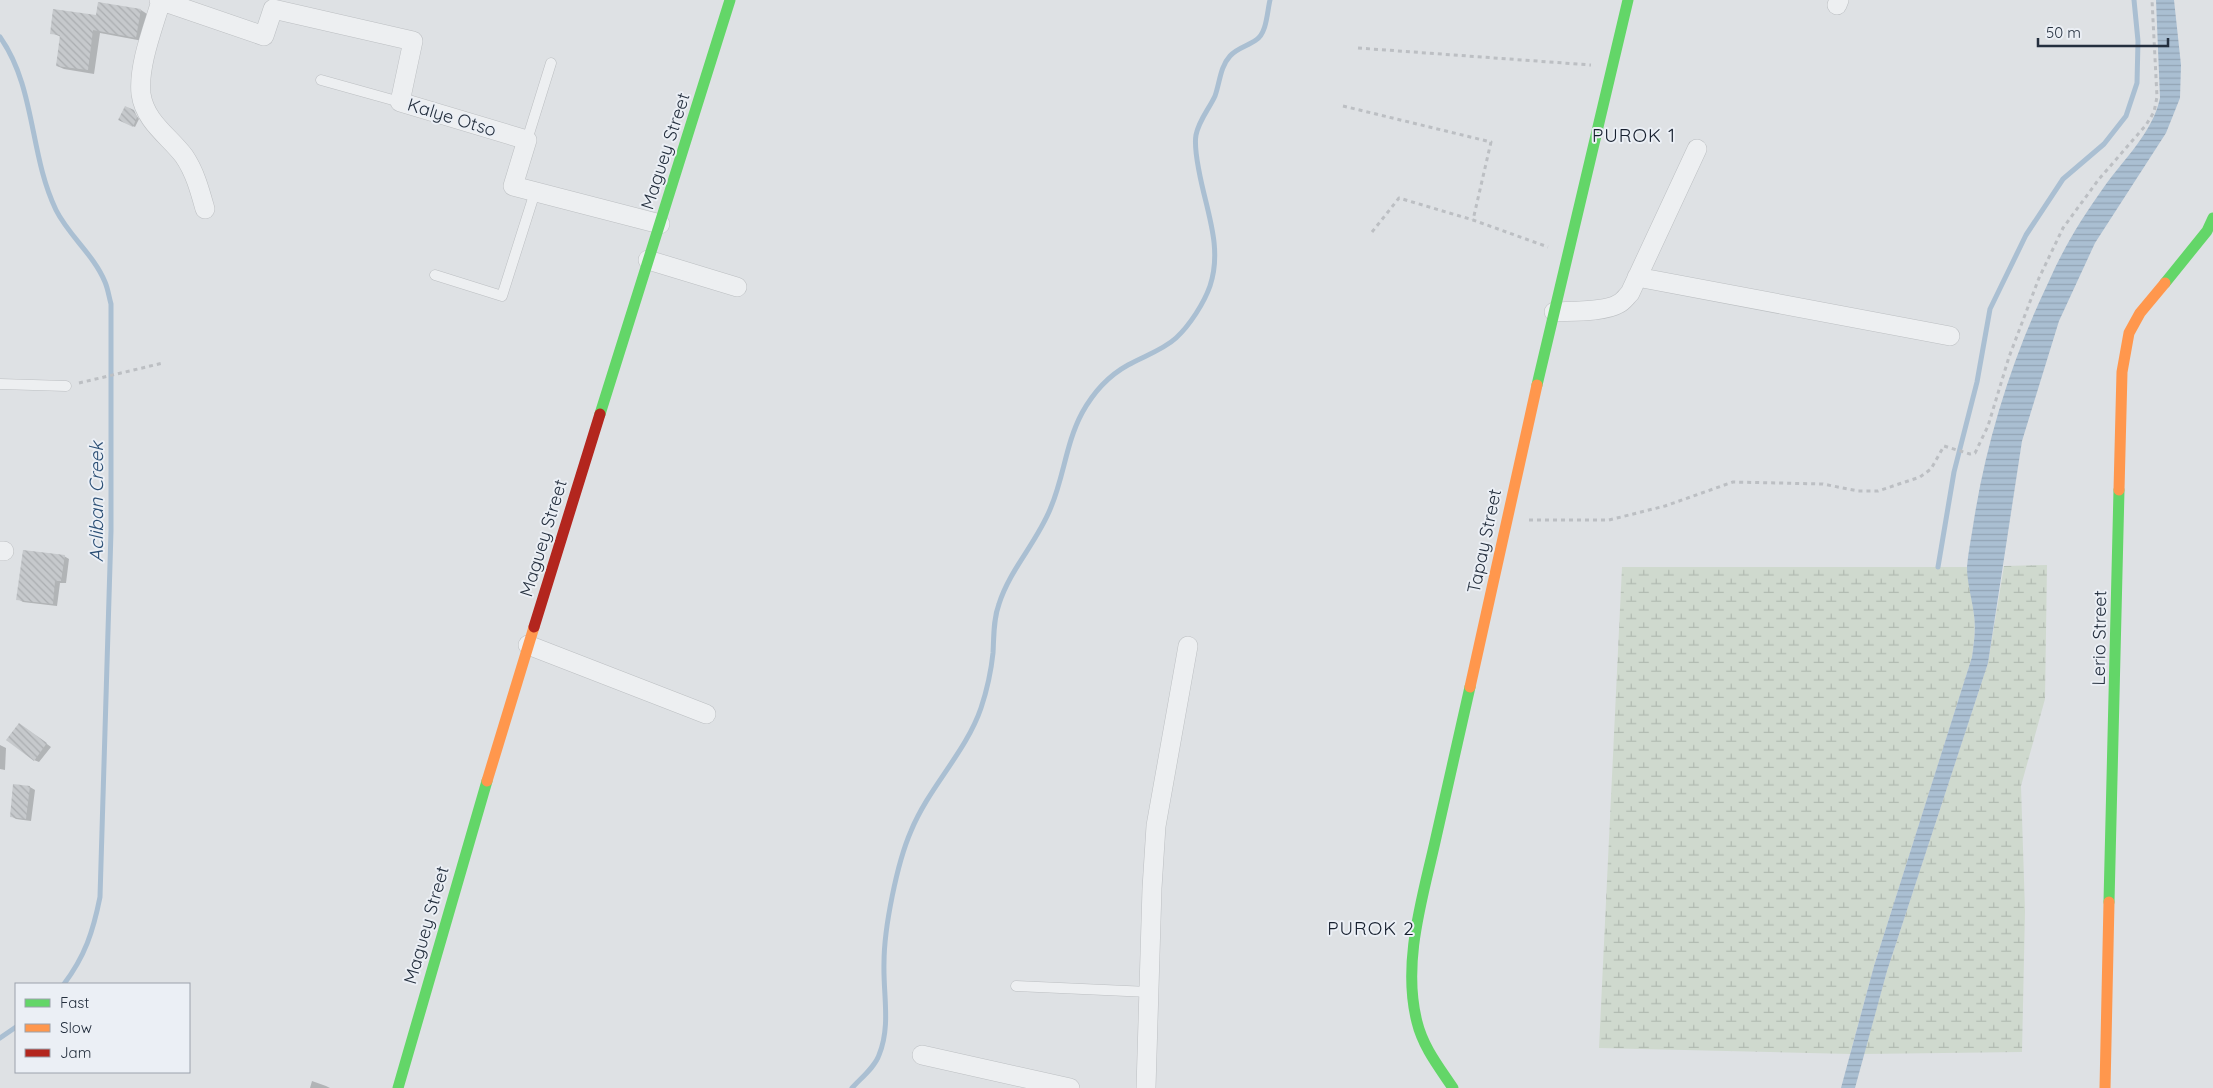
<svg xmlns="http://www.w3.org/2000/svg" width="2213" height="1088" viewBox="0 0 2213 1088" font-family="Quicksand,sans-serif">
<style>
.wetland{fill:url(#wetland-marsh)}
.water{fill:url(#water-rules)}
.shadow{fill:#0003}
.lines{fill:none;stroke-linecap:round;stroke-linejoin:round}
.stream{stroke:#aabfd2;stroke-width:5}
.building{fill:url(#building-back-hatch)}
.lane-casing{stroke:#bcbfc2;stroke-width:11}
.street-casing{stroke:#bcbfc2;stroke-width:20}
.path{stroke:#bcbfc3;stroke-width:3;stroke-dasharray:4 4;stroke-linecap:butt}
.lane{stroke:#edeff1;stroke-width:10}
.street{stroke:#edeff1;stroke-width:19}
.fast{stroke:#63d668;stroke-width:11}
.slow{stroke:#ff974d;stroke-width:11}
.jam{stroke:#b3261e;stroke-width:11}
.labels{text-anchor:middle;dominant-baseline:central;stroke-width:4;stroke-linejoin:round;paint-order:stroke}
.street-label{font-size:18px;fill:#242f3e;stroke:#ebeff5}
.neighbourhood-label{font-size:19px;letter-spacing:1px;fill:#17202f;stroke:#ebeff5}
.water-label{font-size:19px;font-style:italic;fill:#2b4f75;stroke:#ebeff5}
</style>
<defs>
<pattern id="wetland-marsh" width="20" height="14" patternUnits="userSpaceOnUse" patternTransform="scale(1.25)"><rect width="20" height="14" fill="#cfd9ce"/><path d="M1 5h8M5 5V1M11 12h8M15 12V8" fill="none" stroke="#b2bbb2"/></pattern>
<pattern id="water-rules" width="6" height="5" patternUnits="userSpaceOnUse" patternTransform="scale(1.25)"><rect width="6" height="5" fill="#aabfd2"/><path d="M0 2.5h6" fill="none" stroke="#92a4b5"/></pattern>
<pattern id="building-back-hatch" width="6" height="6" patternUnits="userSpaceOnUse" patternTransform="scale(1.25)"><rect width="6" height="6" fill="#c6c9cc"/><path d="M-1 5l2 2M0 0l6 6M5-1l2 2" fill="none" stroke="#aaadb0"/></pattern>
</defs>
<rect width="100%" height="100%" fill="#dee1e4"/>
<path class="wetland" d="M2047,565L2045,699L2021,786L2025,911L2022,1052L1864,1054L1887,971L1988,663L2004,566Z
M1622,567H1967C1969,583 1972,598 1974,614C1976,628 1974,642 1972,657L1874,966L1850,1054L1599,1048Z"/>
<path class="water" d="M2156,0H2174L2181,65L2180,98L2166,133L2095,243L2059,321L2022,441L1988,663L1887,971L1855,1088H1841L1874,966L1972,657C1974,643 1976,629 1974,615C1972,599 1967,583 1967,567C1968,553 1971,539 1973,526C1986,441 2012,358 2049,281C2065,245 2082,218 2104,187C2124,159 2153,132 2160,98Z"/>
<path class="shadow" d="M141,10L147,14L143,41L100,33L94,74L64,69L57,66L61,37L52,33L97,16Z
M133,111L139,119L135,127L120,120Z
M64,556L69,559L66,583H60L57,606L23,602L18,599Z
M24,727L51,747L39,762L34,760Z
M0,745L6,748L5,770L0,769Z
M30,787L35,790L31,821L16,819L11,816Z
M312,1081L326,1086L330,1088H310Z"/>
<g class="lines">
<path class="stream" d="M0,37C36,88 29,154 56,210C69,236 94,255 105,282C108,289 109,297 111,304V531L100,897C93,932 85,956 64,984
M1938,567L1954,472L1977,382L1990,309L2026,235L2063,179L2104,144L2126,116L2137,83L2138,41L2134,0
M0,1038L16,1027
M852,1088C861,1078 875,1067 879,1055C891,1026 883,994 884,963C884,928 897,863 911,831C929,787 966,752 981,708C987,690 991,672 993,653C994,637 993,620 999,604C1010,569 1038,541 1051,507C1064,476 1066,443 1082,413C1093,393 1108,376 1128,365C1144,356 1163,350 1176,338C1190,325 1204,303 1210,286C1223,247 1206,210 1199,171C1197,160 1194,146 1196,135C1199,120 1209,109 1215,96C1220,82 1220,67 1230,56C1237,48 1248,46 1256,40C1267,33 1267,12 1270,0"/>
</g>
<path class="building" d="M98,2L141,9L136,38L93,30L88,70L56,66L60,35L50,34L53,9L96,15Z
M125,106L134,110L137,117L133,127L118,120Z
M23,550L65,555L61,581H55L53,604L16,600Z
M19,723L47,743L34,761L6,740Z
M13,784L30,786L26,819L10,817Z"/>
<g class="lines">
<defs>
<path id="lane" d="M321,80L400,102
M527,140L551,63
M435,275L502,296L535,192
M0,384L66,386
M1016,986L1149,992"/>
<path id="street" d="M159,0L264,36L273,9L413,41L400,102L527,140L513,186L660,224
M161,1C153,28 138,66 141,94C145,122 169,136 184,156C195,172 200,191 205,209
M1837,5L1839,0
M648,260L737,287
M1637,277L1950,336
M1554,312C1570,311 1605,312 1618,304C1623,302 1626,297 1630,293L1697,149
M0,551H4
M528,645L706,714
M922,1055L1070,1088
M1146,1088L1152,888L1156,826L1188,646"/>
</defs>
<use href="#lane" class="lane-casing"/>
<use href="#street" class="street-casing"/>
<path class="path" d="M1358,48L1591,65
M1343,106L1491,142L1473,220
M1372,232L1399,198L1473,220L1548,247
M79,383L163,363
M1529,520H1609L1665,506L1733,482L1823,484L1858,491H1878L1920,477L1931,469L1944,446L1970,454L1975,453L1988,426L2009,357L2039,278L2063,228L2099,179L2146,125L2154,112L2157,97L2152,0"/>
<use href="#lane" class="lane"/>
<use href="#street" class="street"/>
<path class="fast" d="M2165,283L2207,231L2213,218
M1537,385L1628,0
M600,414L730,0
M2109,902L2119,490
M398,1088L487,781
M1453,1088C1439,1067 1423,1047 1417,1022C1402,963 1422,900 1435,842C1447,791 1458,739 1470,687"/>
<path class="slow" d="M2119,490L2122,372L2129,333L2140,313L2165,283
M1470,687L1537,385
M487,781L534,627
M2105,1088L2109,902"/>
<path class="jam" d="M534,627L600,414"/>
</g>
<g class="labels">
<g class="street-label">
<text transform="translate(452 117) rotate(17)">Kalye Otso</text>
<text transform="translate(665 151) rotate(-72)">Maguey Street</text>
<text transform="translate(543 538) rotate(-73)">Maguey Street</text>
<text transform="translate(1484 541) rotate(-78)">Tapay Street</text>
<text transform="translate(2099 638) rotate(-89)">Lerio Street</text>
<text transform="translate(426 925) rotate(-74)">Maguey Street</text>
</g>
<g class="neighbourhood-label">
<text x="1634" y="135">PUROK 1</text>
<text x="1371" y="928">PUROK 2</text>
</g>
<g class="water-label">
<text transform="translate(96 502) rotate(-90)">Acliban Creek</text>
</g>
</g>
<rect x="15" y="983" width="175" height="90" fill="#ebeff5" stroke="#9ba2ac"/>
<rect x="25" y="999" width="25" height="8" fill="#63d668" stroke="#9ba2ac"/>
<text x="60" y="1008" font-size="15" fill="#242f3e">Fast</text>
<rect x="25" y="1024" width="25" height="8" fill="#ff974d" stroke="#9ba2ac"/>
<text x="60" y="1033" font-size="15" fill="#242f3e">Slow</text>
<rect x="25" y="1049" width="25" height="8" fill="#b3261e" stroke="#9ba2ac"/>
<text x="60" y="1058" font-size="15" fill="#242f3e">Jam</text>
<path d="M2038 38v8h130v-8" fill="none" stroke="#242f3e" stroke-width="2.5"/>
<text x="2046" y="38" font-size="15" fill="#242f3e" stroke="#ebeff5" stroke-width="4" paint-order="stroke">50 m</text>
</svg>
